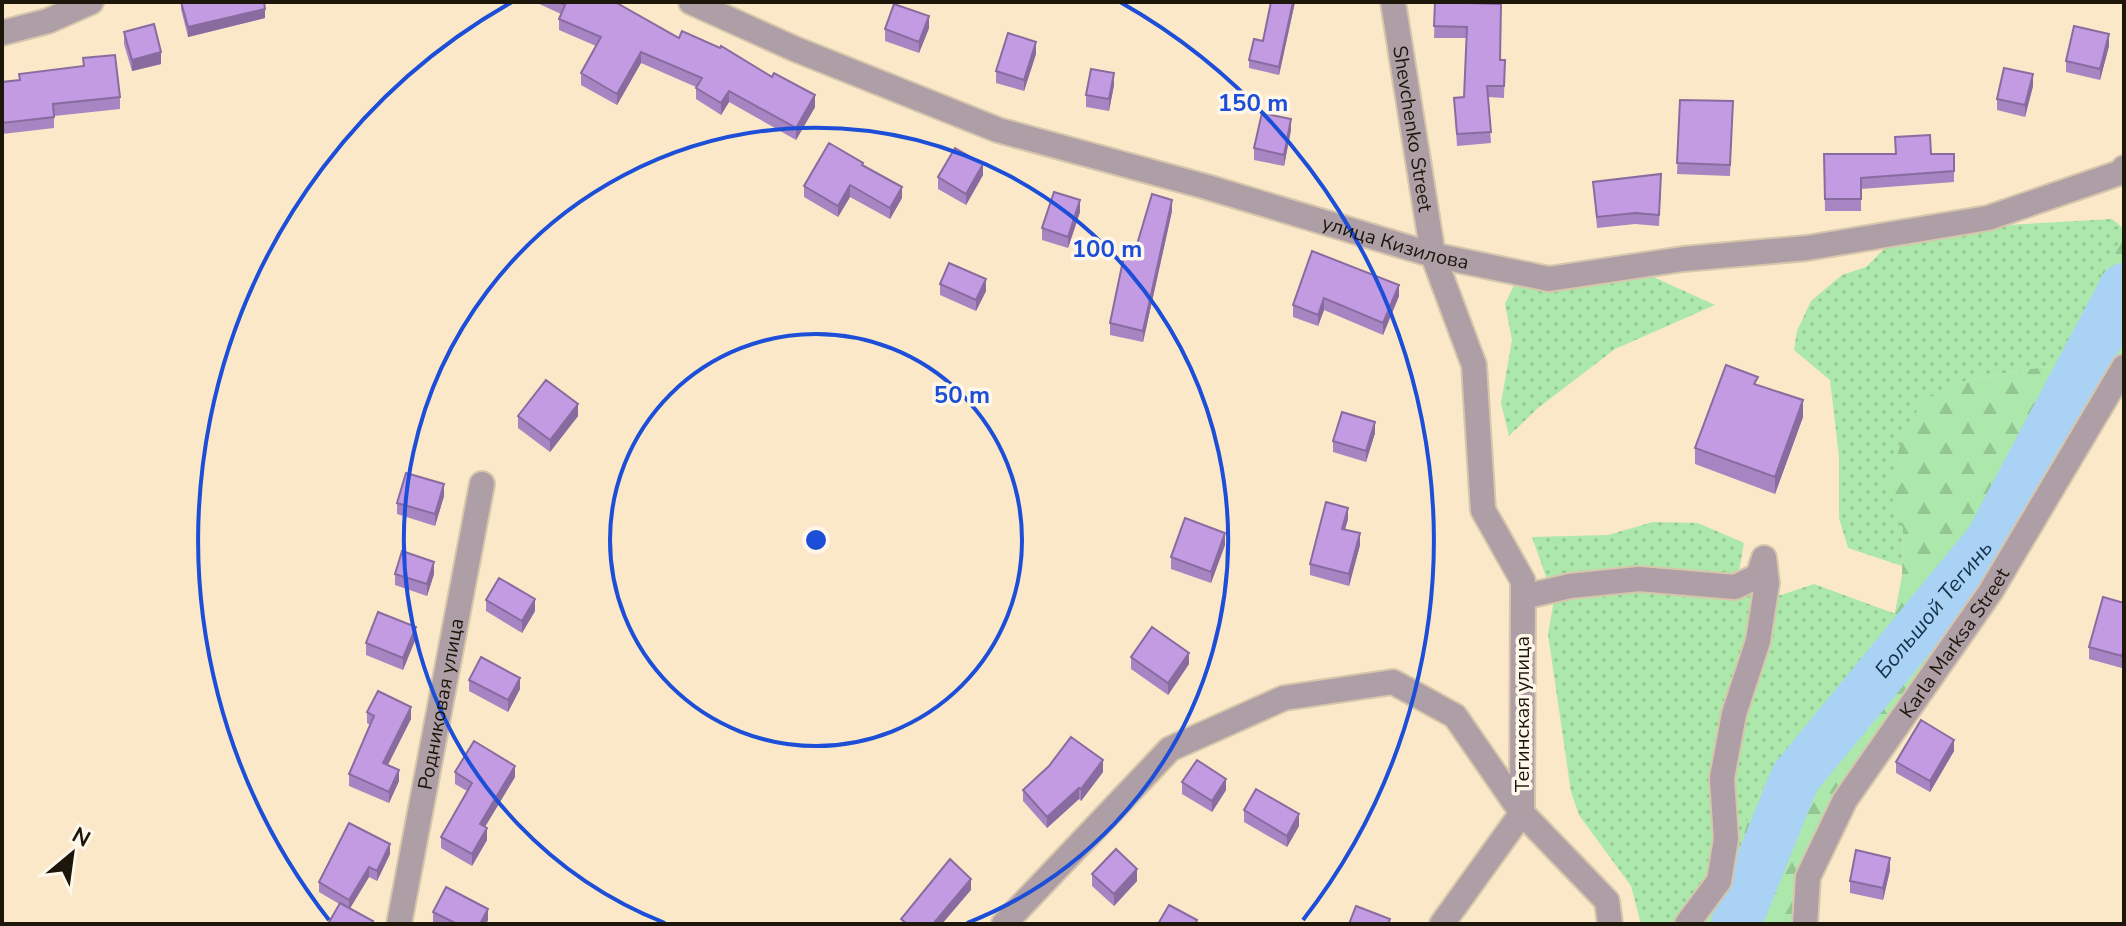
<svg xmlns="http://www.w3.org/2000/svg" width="2126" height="926" viewBox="0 0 2126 926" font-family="'Nunito Sans',sans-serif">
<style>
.grass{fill:url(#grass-dots)}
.forest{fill:url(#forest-firs)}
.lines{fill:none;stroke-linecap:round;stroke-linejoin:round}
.river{stroke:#a9d2f5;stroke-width:50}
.minor-casing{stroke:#d6c6ab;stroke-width:28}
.minor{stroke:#ae9ea5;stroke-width:24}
.wall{fill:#a785c3}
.shaded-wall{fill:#886c9f}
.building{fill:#c29be3;stroke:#886c9f;stroke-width:2}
.ring{fill:none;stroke:#1d4ed8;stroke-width:4}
.labels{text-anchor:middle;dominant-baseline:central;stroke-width:7;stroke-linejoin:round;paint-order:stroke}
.street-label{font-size:20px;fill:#1c160b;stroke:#fef7ea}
.water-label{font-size:22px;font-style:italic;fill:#15334a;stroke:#fef7ea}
.centre{fill:#1d4ed8;stroke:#fef7ea;stroke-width:4}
.ring-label{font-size:24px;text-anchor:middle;font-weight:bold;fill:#1d4ed8;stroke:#fef7ea;stroke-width:7;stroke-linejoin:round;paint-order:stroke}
</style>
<defs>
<pattern id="grass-dots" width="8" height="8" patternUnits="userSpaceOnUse" patternTransform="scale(2)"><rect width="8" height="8" fill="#ace8ab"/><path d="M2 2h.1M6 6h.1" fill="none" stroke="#93c692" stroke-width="1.8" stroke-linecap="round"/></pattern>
<pattern id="forest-firs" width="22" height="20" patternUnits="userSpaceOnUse" patternTransform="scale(2)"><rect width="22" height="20" fill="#ace8ab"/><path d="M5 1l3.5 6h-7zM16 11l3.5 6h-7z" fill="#93c692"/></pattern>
</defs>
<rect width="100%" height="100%" fill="#fae8c9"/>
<path class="grass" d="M2112,219L2124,229V238L2093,296L2084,340L2056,365L1977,378L1950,386L1903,528L1902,566L1848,548L1839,518V456L1830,380L1794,350L1797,331L1811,301L1842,275L1866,267L1891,242L1990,226Z
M1649,275L1715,305L1615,349L1538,408L1509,436L1501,403L1512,340L1505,304L1514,285L1552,288Z
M1653,522L1698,523L1744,543L1739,571L1766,600L1814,584L1896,614L1891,634L1871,646L1830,717L1773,770L1749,815L1733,879L1745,924H1641L1631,886L1579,815L1571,792L1548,634L1554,600L1532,537L1608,535Z"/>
<path class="forest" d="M2122,238L2124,367L1845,800L1799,924H1745L1733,879L1749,815L1773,770L1830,717L1872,646L1891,633L1902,576L1903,528L1888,487L1903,436L1922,402L1950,386L1977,378L2056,365L2084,340L2093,296L2104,269Z"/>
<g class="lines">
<path class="river" id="s1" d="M1736,924L1795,778L1990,541L2124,288"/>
<defs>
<g id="minor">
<path id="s2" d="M691,2L795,49L998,130L1207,187L1433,255L1549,279L1683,259L1807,248L1988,218L2122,172L2124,168"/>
<path id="s3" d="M1393,2L1433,255L1474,365L1483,510L1523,581L1522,813"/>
<path d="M2,33L48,21L91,2"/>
<path d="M1523,597L1570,586L1639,579L1735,587L1758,576L1764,558L1767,583L1758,641L1734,714L1722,778L1726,839L1719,881L1687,924"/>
<path id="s4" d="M399,924L482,484"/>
<path d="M1004,924L1170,749L1284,698L1393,682L1455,716L1522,813L1607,901L1610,924"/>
<path d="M1442,924L1522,813"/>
<path id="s5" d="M1805,924L1808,877L1845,800L1991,591L2124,367"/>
</g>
</defs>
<use href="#minor" class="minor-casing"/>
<use href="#minor" class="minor"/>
</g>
<path class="wall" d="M181,2H264L265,18L188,37L181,9Z
M535,2H615L679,38L815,107L796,140L729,102L721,115L696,99V87L641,63L617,105L581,85V73L596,46L559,30V19L561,14Z
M1271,2H1295L1279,75L1249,68V60L1263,41Z
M1435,2L1501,4L1500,60H1505L1504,98L1488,97L1491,143L1457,146L1454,98L1464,97L1467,38H1434Z
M929,28L919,53L885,41V29Z
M124,32L161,64L132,71L124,44Z
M2109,46L2100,80L2066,72V61Z
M1036,54L1024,91L996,83V71Z
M83,58L120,97V109L54,116V128L2,134V82L19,80L83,66Z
M1114,85L1109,111L1086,107V95Z
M2033,86L2025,117L1997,110V99Z
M1680,100L1733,101L1730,176L1677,174Z
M1291,130L1284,166L1254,160V148Z
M1895,137L1931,154H1954V182L1861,189V211H1825L1824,154H1895Z
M863,165L902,198L890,219L850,197L838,217L804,197V186Z
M983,175L966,205L938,189V177Z
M1593,182L1661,186L1659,226L1635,224L1597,228Z
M1172,211L1143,342L1110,335V323L1133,258Z
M1080,212L1068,248L1042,240V228Z
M1312,251L1399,296L1383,335L1324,310L1318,326L1293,317V305Z
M940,284L986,291L976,311L940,295Z
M1758,385L1803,417L1775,494L1695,464V448Z
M518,416H578L550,452L518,428Z
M1375,433L1366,462L1333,452V441Z
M444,496L435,526L397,514V503Z
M1348,519L1345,529L1360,545L1349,586L1310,575V564Z
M1225,545L1211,583L1171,569V557Z
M395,574H434L427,596L395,585Z
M486,600L535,611L522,633L486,611Z
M2124,603V659L2122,668L2089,659V647Z
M416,638L403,670L366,655V643Z
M1131,657L1189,664L1168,695L1131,669Z
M469,680L520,689L508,712L469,691Z
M367,712L411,719L388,765L399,781L389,803L349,786V774L370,725L367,723Z
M1954,751L1930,792L1896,773V762Z
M455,772L515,777L485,827L487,840L472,866L441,848V837L467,791L455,784Z
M1103,772L1081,801L1079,799L1047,828L1023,801V790Z
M1182,782L1226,790L1212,812L1182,794Z
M1244,810L1299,826L1287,847L1244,822Z
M390,854L377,881L369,877L350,908L373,924L319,892V882Z
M1890,870L1883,900L1850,893V881Z
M1092,874L1137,881L1114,906L1092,886Z
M433,912L488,920L486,924H434L433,923Z"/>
<path class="shaded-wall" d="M1293,2H1295L1279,75V67Z
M265,9V18L188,37V27Z
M929,16V28L919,53V42Z
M2109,34V46L2100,80V69Z
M1036,42V54L1024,91V80Z
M161,52V64L132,71V60Z
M641,52V63L617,105V94Z
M1114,73V85L1109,111V99Z
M2033,74V86L2025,117V105Z
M729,91V102L721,115V103Z
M815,95V107L796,140V128Z
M1291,119V130L1284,166V155Z
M983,164V175L966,205V194Z
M850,185V197L838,217V206Z
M902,187V198L890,219V208Z
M1080,200V212L1068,248V237Z
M1172,200V211L1143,342V331Z
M986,279V291L976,311V300Z
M1399,285V296L1383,335V323Z
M1324,298V310L1318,326V315Z
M1803,400V417L1775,494V477Z
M578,404V416L550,452V440Z
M1375,422V433L1366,462V451Z
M444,484V496L435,526V514Z
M1348,508V519L1342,540V529Z
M1225,533V545L1211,583V572Z
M1360,533V545L1349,586V574Z
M434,562V574L427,596V584Z
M535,599V611L522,633V621Z
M416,627V638L403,670V658Z
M2124,647V659L2122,668V656Z
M1189,653V664L1168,695V683Z
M520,678V689L508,712V700Z
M411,707V719L383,774V763Z
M1954,740V751L1930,792V781Z
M1103,760V772L1081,801V789Z
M515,766V777L480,835V824Z
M399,770V781L389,803V792Z
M1226,779V790L1212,812V801Z
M1079,788V799L1047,828V817Z
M1299,814V826L1287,847V836Z
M487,828V840L472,866V854Z
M390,844V854L377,881V871Z
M1890,858V870L1883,900V888Z
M369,867V877L349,910V900Z
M1137,869V881L1114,906V894Z
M971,879V890L942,924H933Z
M488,909V920L486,924H480Z"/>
<path class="building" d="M181,2H264L265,9L188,27Z
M559,2H615L679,38L682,31L720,48L721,46L772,77L774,73L815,95L796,128L729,91L721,103L696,88L702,78L641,52L617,94L581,73L601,37L559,19L565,5Z
M1271,2H1293L1279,67L1249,60L1254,39L1263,41Z
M1435,2L1501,4L1500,60H1505L1504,86H1487L1491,132L1457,134L1454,98L1464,97L1467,27L1434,26Z
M894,4L929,16L919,42L885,29Z
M154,24L161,52L132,60L124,32Z
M2074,26L2109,34L2100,69L2066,61Z
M1008,33L1036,42L1024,80L996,71Z
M115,55L120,97L53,104L54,117L2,123V82L20,80L19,74L84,66L83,58Z
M2004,68L2033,74L2025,105L1997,99Z
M1091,69L1114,73L1109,99L1086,95Z
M1680,100L1733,101L1730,165L1677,163Z
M1262,113L1291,119L1284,155L1254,148Z
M1930,135L1931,154H1954V171L1861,178V199H1825L1824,154H1896L1895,137Z
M829,143L863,163L862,165L902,187L890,208L850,185L838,206L804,186Z
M955,148L983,164L966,194L938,177Z
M1661,174L1659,215L1635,213L1597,217L1593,182Z
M1054,192L1080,200L1068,237L1042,228Z
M1152,194L1172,200L1143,331L1110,323L1124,256L1133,258Z
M1312,251L1399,285L1383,323L1324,298L1318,315L1293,305Z
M949,263L986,279L976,300L940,284Z
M1726,365L1758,377L1754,384L1803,400L1775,477L1695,448Z
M546,380L578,404L550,440L518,416Z
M1342,412L1375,422L1366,451L1333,441Z
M406,473L444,484L435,514L397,503Z
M1326,502L1348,508L1342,529L1360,533L1349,574L1310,564Z
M1185,518L1225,533L1211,572L1171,557Z
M402,551L434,562L427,584L395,574Z
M499,578L535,599L522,621L486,600Z
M2103,597L2124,603V647L2122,656L2089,647Z
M378,612L416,627L403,658L366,643Z
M1152,627L1189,653L1168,683L1131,657Z
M481,657L520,678L508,700L469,680Z
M378,691L411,707L383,763L399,770L389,792L349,774L374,716L367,712Z
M1921,720L1954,740L1930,781L1896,762Z
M1071,737L1103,760L1081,789L1079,788L1047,817L1023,790L1049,766Z
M474,741L515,766L480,824L487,828L472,854L441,837L472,783L455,772Z
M1197,760L1226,779L1212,801L1182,782Z
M1256,789L1299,814L1287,836L1244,810Z
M349,823L390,844L377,871L369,867L349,900L319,882Z
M1116,849L1137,869L1114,894L1092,874Z
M1856,850L1890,858L1883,888L1850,881Z
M950,859L971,879L933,924H907L901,919Z
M446,887L488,909L480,924H457L433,912Z
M340,903L373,921L371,924H328Z
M1169,905L1197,920L1195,924H1158Z
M1356,906L1390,919L1388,924H1349Z"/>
<g class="ring">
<circle cx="816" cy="540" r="206"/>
<path d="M665 923A412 412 0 1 1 967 923"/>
<path d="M329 920A618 618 0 0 1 512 2M1120 2A618 618 0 0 1 1303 920"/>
</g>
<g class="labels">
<g class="street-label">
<text stroke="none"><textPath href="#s3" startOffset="128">Shevchenko Street</textPath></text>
<text stroke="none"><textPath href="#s2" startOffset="746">улица Кизилова</textPath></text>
<text stroke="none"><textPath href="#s5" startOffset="324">Karla Marksa Street</textPath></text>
<text stroke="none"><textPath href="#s4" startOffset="224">Родниковая улица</textPath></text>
<text transform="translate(1522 714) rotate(-90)">Тегинская улица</text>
</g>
<g class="water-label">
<text stroke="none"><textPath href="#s1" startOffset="376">Большой Тегинь</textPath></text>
</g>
</g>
<circle cx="816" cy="540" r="12" class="centre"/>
<g class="ring-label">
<text x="1253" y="111">150 m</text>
<text x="1107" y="257">100 m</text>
<text x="962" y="403">50 m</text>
</g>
<rect width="2126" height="926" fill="none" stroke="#1c160b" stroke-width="8"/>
<g transform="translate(72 854) rotate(29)" stroke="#fef7ea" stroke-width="6" paint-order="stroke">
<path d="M0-6L14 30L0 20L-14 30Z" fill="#1c160b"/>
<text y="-12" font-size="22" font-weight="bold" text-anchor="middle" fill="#1c160b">N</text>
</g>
</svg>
